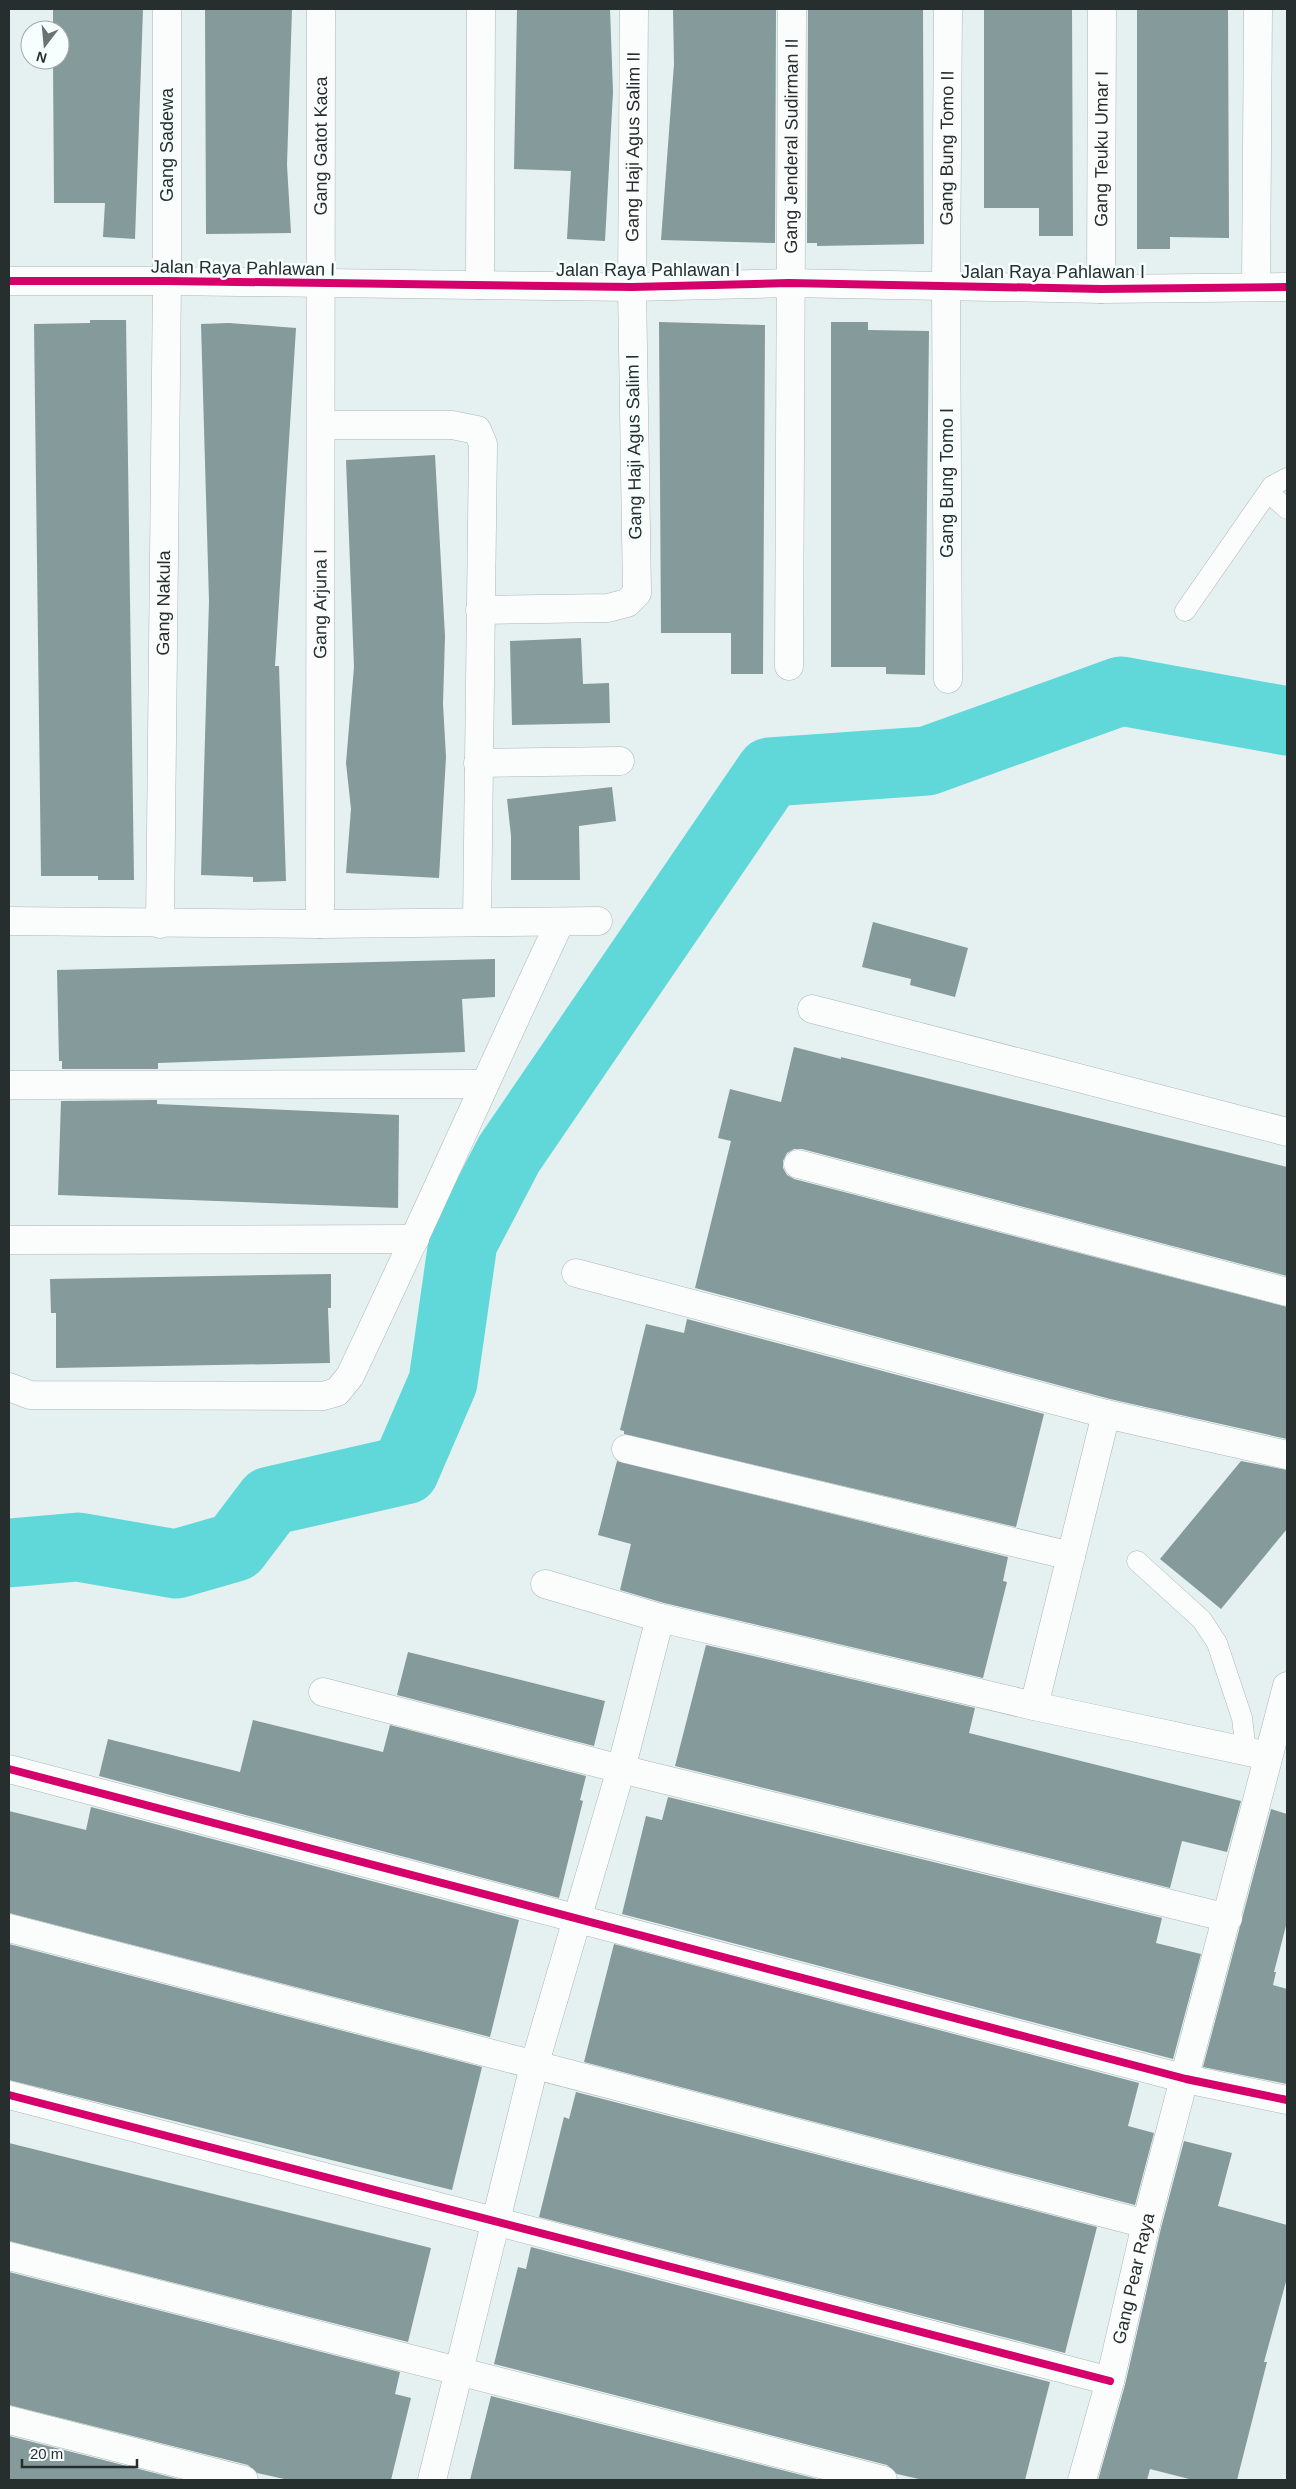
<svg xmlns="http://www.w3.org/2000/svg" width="1296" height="2489" viewBox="0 0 1296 2489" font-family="Helvetica,sans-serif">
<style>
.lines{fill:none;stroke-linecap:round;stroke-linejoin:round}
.river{stroke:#60d8d9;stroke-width:69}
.building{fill:#859a9a}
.lane-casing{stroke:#adb6b6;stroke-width:21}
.street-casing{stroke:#adb6b6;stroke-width:29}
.lane{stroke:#fbfdfd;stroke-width:20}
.street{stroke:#fbfdfd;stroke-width:28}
.cycleway-casing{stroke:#f7fffe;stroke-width:11}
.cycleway{stroke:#d6006c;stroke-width:8}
.labels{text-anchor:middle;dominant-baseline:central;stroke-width:5;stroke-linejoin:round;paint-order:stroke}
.street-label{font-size:18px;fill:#272e2e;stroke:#f7fffe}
</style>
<rect width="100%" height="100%" fill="#e5f0f0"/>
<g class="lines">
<path class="river" d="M9,1553L78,1547L176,1564L235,1547L270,1501L405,1470L443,1382L463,1242L509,1154L770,772L927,761L1121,691L1287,721"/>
</g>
<path class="building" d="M53,9H143L135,239L103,237L105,203H54L53,60H60V30H53Z
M205,9H292L287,165L291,233L206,234Z
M517,9H610L613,92L605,241L567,239L571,171L514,169Z
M673,9H776L775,243L661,240L674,64Z
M808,9H923L924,244L817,246V243H807Z
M984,9H1072L1073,236H1039V208H984Z
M1137,9H1228L1229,238L1170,237V249H1137Z
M90,320H126L134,880H98V876H41L34,324L90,323Z
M659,322L765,325L763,674H731V633H661Z
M831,322H868V330L929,331L925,675L886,674V667H831Z
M229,323L296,328L275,666H279L286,881L253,882V877L201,875L209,601L201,324Z
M435,455L445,636L443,704L446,757L439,878L346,873L351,809L346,763L354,667L346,460Z
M581,638L583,684L609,683L610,723L512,725L510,641Z
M612,787L616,821L579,826L580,880H511V836L507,799Z
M873,922L968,948L955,997L910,985L911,979L862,967Z
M495,959V997L462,999L465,1052L158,1063V1069H62V1061H59L57,970Z
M794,1047L841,1059V1057L1287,1167V1276L802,1149H794L787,1153L783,1161V1168L787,1175L794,1179L1287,1307V1439L1110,1399L695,1288L731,1141L718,1138L730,1089L781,1102Z
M157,1100V1104L399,1115L398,1208L58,1195L61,1101Z
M331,1274V1308H328L330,1363L56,1368V1313H51L50,1279Z
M687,1319L1044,1414L1016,1527L624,1434V1431L620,1430L646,1324L684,1333Z
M617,1461L1008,1557L1003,1581L1007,1582L983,1678L664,1603L620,1590L631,1544L598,1535Z
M1241,1461L1287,1470V1529L1221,1609L1160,1559Z
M706,1645L975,1708L969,1733L1241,1801L1227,1852L1182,1841L1170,1888L675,1766Z
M408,1652L605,1701L594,1746L397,1695Z
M253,1720L383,1752L390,1725L586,1776L580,1800L583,1801L559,1898L99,1776L108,1739L240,1772Z
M668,1797L1162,1918L1156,1943L1201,1954L1173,2059L622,1914L646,1816L662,1820Z
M91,1807L519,1920L490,2037L9,1913V1811L86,1830Z
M1271,1809L1287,1814V1922L1274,1972H1276L1273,1985L1287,1989V2084L1203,2067Z
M9,1944L482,2067L452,2190L9,2080Z
M614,1944L1139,2083L1128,2126L1154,2133L1135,2205L584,2062Z
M576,2092L1097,2227L1065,2353L539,2217L564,2117L569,2119Z
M1184,2141L1232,2153L1218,2206L1287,2225V2278L1264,2362H1267L1237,2480H1193L1150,2469L1147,2480H1098L1125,2385L1161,2228Z
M9,2143L431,2248L408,2342L9,2241Z
M531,2247L1050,2382L1025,2480H923L897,2474L887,2465L494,2364L518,2267L526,2269Z
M9,2272L400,2372L395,2394L411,2398L391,2480H289L257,2473L248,2465L9,2405Z
M491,2396L821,2480H470Z
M9,2436L182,2480H9Z"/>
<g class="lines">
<defs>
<path id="lane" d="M1269,493L1287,509
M1185,611L1272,486L1287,478
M1137,1561L1202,1620L1217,1643L1242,1718L1246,1751"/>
<g id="street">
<path d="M9,281H167L632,287L789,283L1101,289L1287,287"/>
<path d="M480,285L481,9"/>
<path d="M1256,286L1258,9"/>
<path id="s1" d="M1101,289L1102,9"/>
<path d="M321,425H452L477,430L483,444L477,922"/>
<path id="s2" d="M480,610L608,608L627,603L637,593L632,287L634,9"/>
<path id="s3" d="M789,666L792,9"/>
<path id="s4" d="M948,679L946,287L948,9"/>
<path d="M478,763L620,761"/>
<path d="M9,921L320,924L598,921"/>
<path id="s5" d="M160,924L167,281V9"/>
<path id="s6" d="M320,924L321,9"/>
<path d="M812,1009L1287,1132"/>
<path d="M9,1085L484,1084"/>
<path d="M798,1164L1287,1292"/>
<path d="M9,1240L415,1239"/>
<path d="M576,1273L1106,1414L1287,1455"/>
<path d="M9,1387L30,1395L323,1396L337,1392L350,1376C422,1225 489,1073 560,922"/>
<path d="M626,1449L1071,1556"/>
<path d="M545,1584L660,1618L1034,1706L1268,1756"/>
<path d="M323,1692L621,1769L1228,1918"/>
<path d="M1034,1706L1106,1414"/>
<path d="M9,1769L1186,2079L1287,2100"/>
<path d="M9,1928L1146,2224"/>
<path d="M9,2095L1110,2381"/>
<path d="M9,2256L883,2480"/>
<path d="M9,2420L244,2480"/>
<path d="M432,2480L534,2066L621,1769L660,1618"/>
<path id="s7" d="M1082,2480L1110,2381L1146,2224L1287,1686"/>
</g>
</defs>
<use href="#lane" class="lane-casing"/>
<use href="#street" class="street-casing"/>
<use href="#lane" class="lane"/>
<use href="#street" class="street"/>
<defs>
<path id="cycleway" d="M9,281H167L632,287L789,283L1101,289L1287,287
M9,1769L1186,2079L1287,2100
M9,2095L1110,2381"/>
</defs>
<use href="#cycleway" class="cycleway-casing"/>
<use href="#cycleway" class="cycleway"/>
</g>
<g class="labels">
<g class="street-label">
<text transform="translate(167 145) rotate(-90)">Gang Sadewa</text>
<text stroke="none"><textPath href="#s6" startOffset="778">Gang Gatot Kaca</textPath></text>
<text stroke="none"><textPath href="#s3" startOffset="520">Gang Jenderal Sudirman II</textPath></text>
<text stroke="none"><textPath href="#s2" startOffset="608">Gang Haji Agus Salim II</textPath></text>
<text stroke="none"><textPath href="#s4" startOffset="531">Gang Bung Tomo II</textPath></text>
<text stroke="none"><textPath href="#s1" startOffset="140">Gang Teuku Umar I</textPath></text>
<text transform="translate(243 268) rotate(1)">Jalan Raya Pahlawan I</text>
<text x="648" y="270">Jalan Raya Pahlawan I</text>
<text x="1053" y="272">Jalan Raya Pahlawan I</text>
<text transform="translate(634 447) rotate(-91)">Gang Haji Agus Salim I</text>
<text transform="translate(947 483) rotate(-90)">Gang Bung Tomo I</text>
<text stroke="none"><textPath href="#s5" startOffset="321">Gang Nakula</textPath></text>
<text stroke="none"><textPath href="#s6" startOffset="320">Gang Arjuna I</textPath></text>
<text stroke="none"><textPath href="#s7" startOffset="208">Gang Pear Raya</textPath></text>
</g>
</g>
<rect width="1296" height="2489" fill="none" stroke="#272e2e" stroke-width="20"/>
<g transform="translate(45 45) rotate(196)"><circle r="24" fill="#f7fffe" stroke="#a4abab"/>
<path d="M0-4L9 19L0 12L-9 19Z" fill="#6a7272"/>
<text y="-8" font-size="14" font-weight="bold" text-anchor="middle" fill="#272e2e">N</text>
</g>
<path d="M22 2459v8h115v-8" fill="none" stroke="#272e2e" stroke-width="2.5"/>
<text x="30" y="2459" font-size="15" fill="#272e2e" stroke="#f7fffe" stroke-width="4" paint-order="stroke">20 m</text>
</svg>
